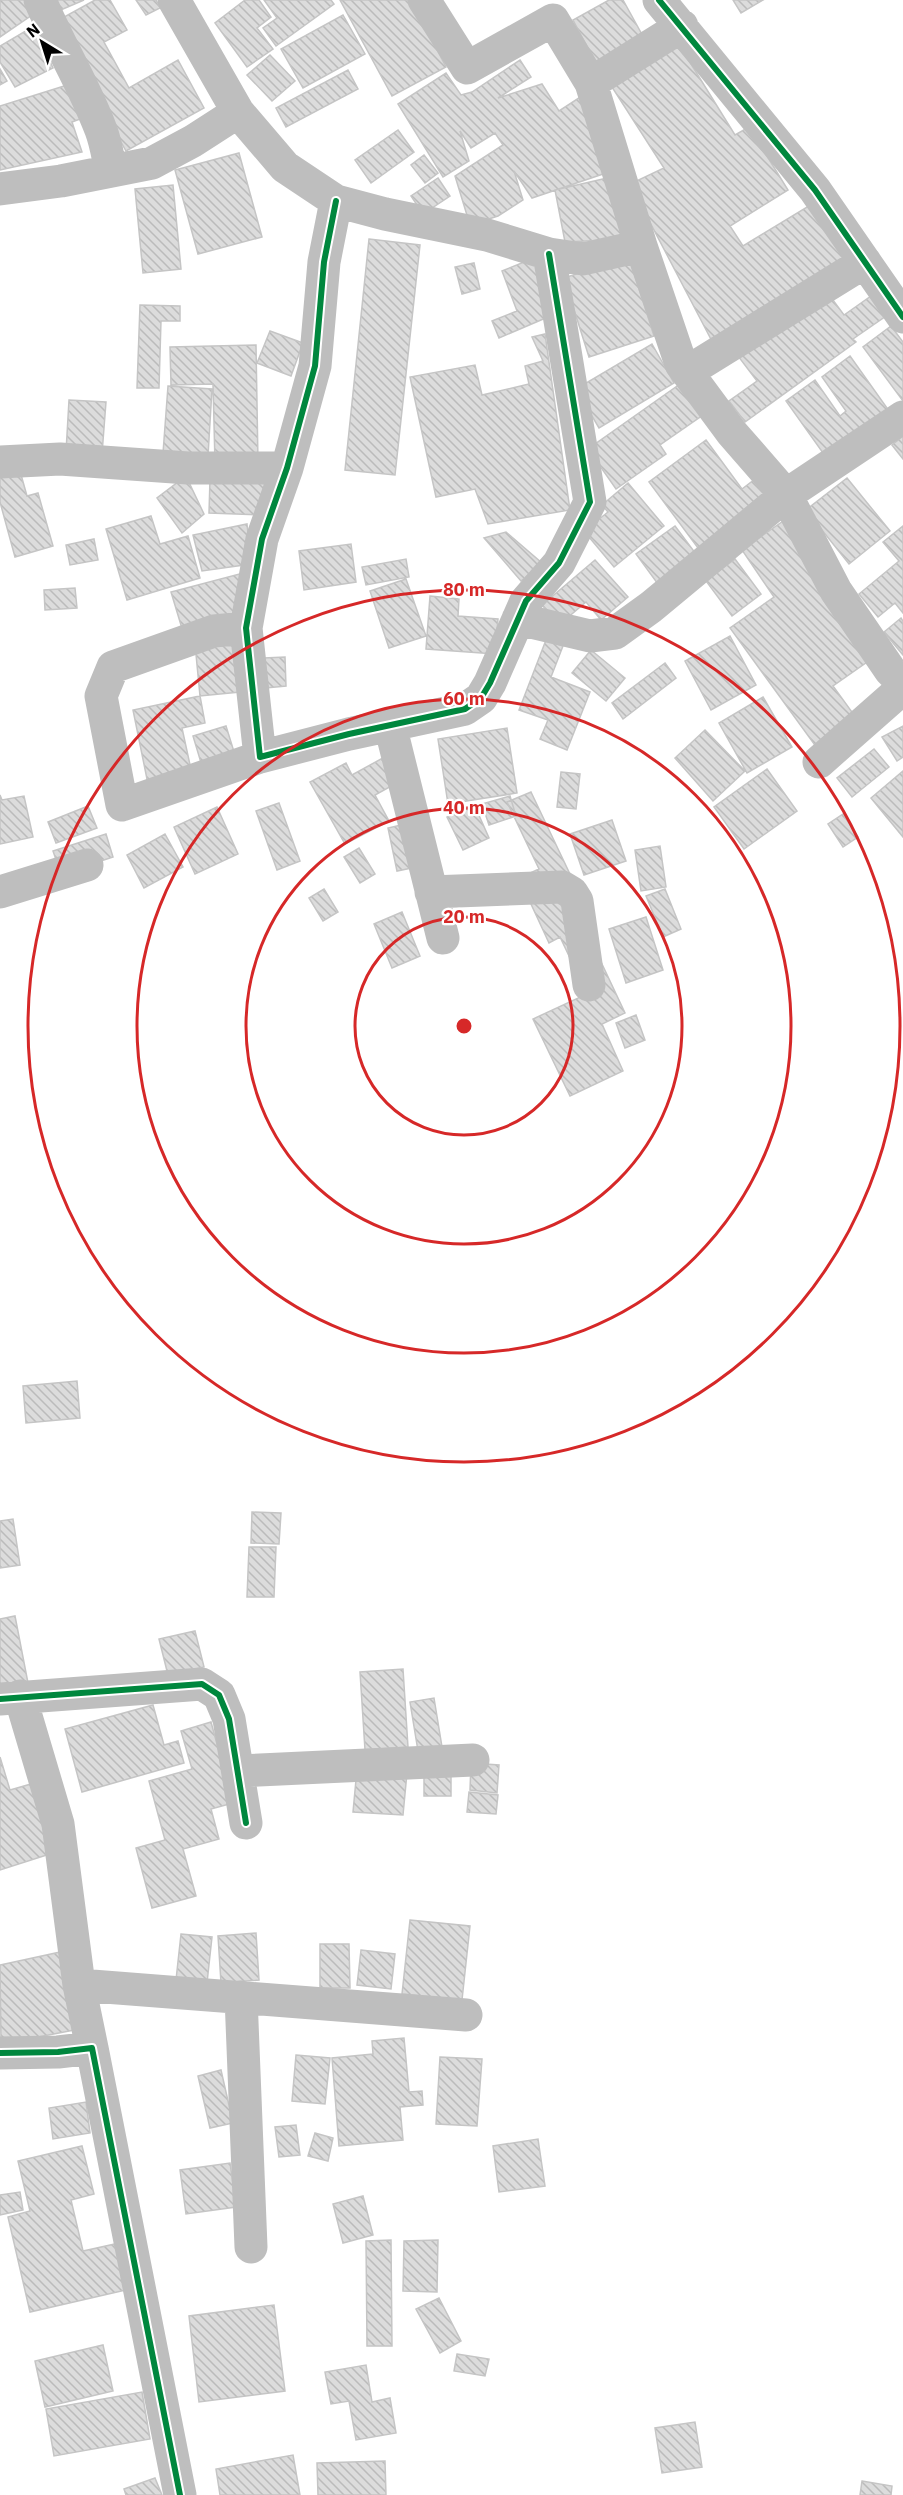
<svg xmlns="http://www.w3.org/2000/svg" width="903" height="2495" viewBox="0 0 903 2495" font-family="'IBM Plex Sans',sans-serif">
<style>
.building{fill:url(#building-back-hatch);stroke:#c5c5c5;stroke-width:1.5}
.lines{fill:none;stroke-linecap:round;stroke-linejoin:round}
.street{stroke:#bebebe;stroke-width:33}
.cycleway-casing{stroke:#fff;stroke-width:10}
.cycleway{stroke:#00873e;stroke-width:6}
.ring{fill:none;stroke:#d62828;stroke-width:3}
.centre{fill:#d62828;stroke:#fff;stroke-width:3}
.ring-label{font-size:18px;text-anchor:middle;font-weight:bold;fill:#d62828;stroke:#fff;stroke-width:4.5;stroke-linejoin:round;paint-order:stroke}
</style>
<defs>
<pattern id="building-back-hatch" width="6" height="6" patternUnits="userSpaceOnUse" patternTransform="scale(1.5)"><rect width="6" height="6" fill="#dcdcdc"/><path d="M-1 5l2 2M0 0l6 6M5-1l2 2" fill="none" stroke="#bbb"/></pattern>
</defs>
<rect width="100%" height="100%" fill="#fff"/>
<path class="building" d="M0,0H28L35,13L0,37Z
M51,0H84L56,12Z
M95,0H110L127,30L104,42L129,88L178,60L204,108L126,151L55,22Z
M136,0H156L160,8L146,15Z
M245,0H259L271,17L257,28L273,49L247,67L215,23Z
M264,0H331L334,4L276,46L263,28L277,18Z
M340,0H411L446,67L392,96Z
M609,0H623L645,40L597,65L573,20Z
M733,0H763L741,13Z
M343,15L365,54L303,88L281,49Z
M34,26L53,68L15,87L0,62V46Z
M678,43L735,135L749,127L788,190L730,226L743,246L812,204L848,264L715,347L630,184L664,168L610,84Z
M270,55L295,81L272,101L247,75Z
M520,60L531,77L498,98L542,84L559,111L582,96L612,171L532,198L514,171L523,200L498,216L470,225L455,176L503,145L495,133L471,148L460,131L469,161L443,177L398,104L446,73L461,95L472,92Z
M0,69L7,81L0,85Z
M348,70L358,89L286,127L276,108Z
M77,82L88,116L72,122L82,152L0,170V106Z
M398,130L414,152L371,183L355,160Z
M239,153L262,237L198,254L175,170Z
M424,155L438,173L425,183L411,165Z
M616,176L630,239L565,242L555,190Z
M438,178L450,196L423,214L411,196Z
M173,185L181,269L143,273L135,189Z
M369,239L420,245L395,475L345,470Z
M629,257L654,336L589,357L564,278Z
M534,258L548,317L499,338L492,321L517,311L502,271Z
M474,263L480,289L462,294L455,267Z
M827,292L844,315L871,296L886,316L853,339L856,342L745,422L729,401L757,381L738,356Z
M140,305L180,306V321H161L159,388H137Z
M891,326L903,342V401L863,347Z
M270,331L303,343L291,376L257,363Z
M545,334L570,510L488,524L475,489L436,497L410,377L475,365L482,395L529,384L525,366L543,361L532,337Z
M652,344L674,383L599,428L576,389Z
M256,345L258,462L215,463L213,384L171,385L170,347Z
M850,356L892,415L828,460L786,401L815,380L840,416L846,411L822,377Z
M680,384L703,415L660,445L666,454L616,489L588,449Z
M168,386L212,389L208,456L163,453Z
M69,400L106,402L102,454L66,452Z
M903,436V459L892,445Z
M706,440L742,489L755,479L768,497L698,548L649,482Z
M20,471L27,496L38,493L53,546L15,557L0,502V476Z
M186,476L204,514L182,533L157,498Z
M847,478L890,531L849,564L806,510Z
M210,479L266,481L265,515L209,513Z
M628,483L664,526L614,567L584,531L608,512L602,505Z
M151,516L160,544L188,536L200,578L127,600L106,529Z
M786,519L870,660L833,686L857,719L817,748L730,628L774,597L742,550Z
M247,524L251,564L202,571L193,535Z
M675,526L702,562L663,591L636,554Z
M903,526V613L895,603L878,617L859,594L899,561L883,542Z
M506,532L542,563L521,581L484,538Z
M94,539L98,560L70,565L66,545Z
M351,544L356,582L304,590L299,551Z
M406,559L409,577L366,585L362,567Z
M735,559L761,594L732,616L706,581Z
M595,560L628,597L601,620L586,602L559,625L542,605Z
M251,571L243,620L184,635L171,592Z
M406,579L426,636L389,648L370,591Z
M75,588L77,608L45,610L44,590Z
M430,596L459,599L458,616L498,619L495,654L426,649Z
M901,618L903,621V655L884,632Z
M730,636L756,685L711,710L685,661Z
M235,640L240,692L200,696L195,644Z
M546,640L563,646L551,677L590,692L567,750L540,739L548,720L519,710Z
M591,650L625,678L606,701L572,673Z
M285,657L286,686L266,688L264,658Z
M665,663L676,678L623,719L612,703Z
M200,696L205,723L182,728L192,774L148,784L133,710Z
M763,697L792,747L747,773L719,723Z
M226,726L235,755L202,766L193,736Z
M903,726V757L897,761L882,737Z
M507,728L517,793L448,804L438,739Z
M705,730L745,771L713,801L675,758Z
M874,749L889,767L852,797L837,778Z
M390,754L404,779L375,795L389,821L345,844L310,782L346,763L352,775Z
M767,769L797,811L744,849L714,807Z
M903,771V837L871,798Z
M561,772L580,774L576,809L557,807Z
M531,792L578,891L570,896L625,1013L602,1024L623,1071L570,1096L533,1019L587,994L560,937L549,943L519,878L539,869L507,802Z
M0,795L2,800L24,796L33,837L0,844Z
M510,796L516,816L489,825L482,804Z
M279,803L300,861L277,870L256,811Z
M474,804L489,838L463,850L447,817Z
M88,806L97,828L56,843L48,822Z
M217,807L238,854L195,874L174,827Z
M843,814L858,837L843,847L828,824Z
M427,819L436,863L397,871L388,828Z
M612,820L626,861L584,875L570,834Z
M106,834L113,857L61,874L53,851Z
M165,834L183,867L144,888L127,855Z
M660,846L666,887L641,891L635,850Z
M359,848L375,874L360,883L344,857Z
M324,889L338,912L323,921L309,898Z
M665,889L681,929L663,937L646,896Z
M402,912L420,956L392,968L374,924Z
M646,917L663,970L626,983L609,929Z
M636,1015L645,1040L625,1048L616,1023Z
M77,1381L80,1418L26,1423L23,1386Z
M252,1512L281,1513L279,1544L251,1543Z
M13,1519L20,1565L0,1568V1521Z
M249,1547H276L274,1597H247Z
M15,1616L28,1683L0,1689V1619Z
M195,1631L204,1667L168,1675L159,1639Z
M403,1669L408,1747L365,1750L360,1672Z
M434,1698L442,1747L418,1751L410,1702Z
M153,1705L164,1745L178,1741L184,1763L82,1792L65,1729Z
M211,1722L233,1803L211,1809L219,1839L183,1849L196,1896L152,1908L136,1848L165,1840L149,1781L192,1769L181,1731Z
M0,1757L10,1790L31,1784L53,1853L0,1870Z
M471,1763L499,1765L497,1793L470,1790Z
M357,1769L407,1773L403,1815L353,1812Z
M451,1774V1796H424V1775Z
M469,1792L498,1795L496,1814L467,1812Z
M410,1920L470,1926L462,2000L402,1994Z
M256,1933L259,1980L221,1983L218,1936Z
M181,1934L212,1937L207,1983L176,1980Z
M320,1944H349L350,1988H320Z
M361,1950L395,1954L391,1989L357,1985Z
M65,1951L80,2029L1,2044L0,1965Z
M404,2038L409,2092L422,2091L423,2105L400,2107L403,2140L339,2146L332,2058L373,2054L372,2041Z
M296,2055L330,2058L325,2104L292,2101Z
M440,2057L482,2059L477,2126L436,2124Z
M221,2070L233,2123L210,2128L198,2076Z
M86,2102L90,2133L53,2139L49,2108Z
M296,2125L300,2155L279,2157L275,2127Z
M315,2133L333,2138L328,2161L308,2156Z
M538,2139L545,2186L499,2192L493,2146Z
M82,2146L94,2194L71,2200L83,2251L115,2244L126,2290L30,2312L8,2217L30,2211L18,2161Z
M230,2163L236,2207L186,2214L180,2170Z
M20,2192L23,2210L0,2215V2195Z
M363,2196L373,2235L343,2243L333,2204Z
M391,2240L392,2346H367L366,2241Z
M438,2240L437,2292L403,2291L404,2241Z
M439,2298L461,2341L440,2353L416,2309Z
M274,2305L285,2391L199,2402L189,2316Z
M103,2345L113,2391L45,2407L35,2361Z
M457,2354L489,2359L485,2376L454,2371Z
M366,2365L372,2402L390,2398L396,2433L356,2440L349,2401L331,2404L325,2372Z
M142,2392L150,2439L54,2456L46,2409Z
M695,2422L702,2467L662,2473L655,2428Z
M293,2455L300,2495H220L216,2469Z
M385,2461L386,2495H318L317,2463Z
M155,2478L162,2495H126L124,2489Z
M862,2481L892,2486L891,2495H860Z"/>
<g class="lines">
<path class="street" d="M40,0C59,45 84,85 101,130C106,143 108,158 111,171
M174,0L238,112L285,167L336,201L385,214L487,235L549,254L583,259L641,246L681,364L732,433L786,495L836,591L890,670L903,683
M424,0L467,68L553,20L591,83
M659,0L815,190L903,317
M0,189L61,181L152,163L193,141L238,112
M336,201L324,262L315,366L287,468L262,539L246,628L260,757L349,734L465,709L481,698L490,683L526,601L559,563L590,502L549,254
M641,246L591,83L682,26
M687,372L865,262
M0,462L60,459L188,468H287
M518,619L590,636L615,633L651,607L786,495L903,417
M246,628L214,631L113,667L101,696L122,805L260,757
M390,725L443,938
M819,762L903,688
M0,892L87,865
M431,892L562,887L572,893L577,901L589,985
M20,1696L58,1824L79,1985
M0,1699L202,1684L219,1695L229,1719L246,1823
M238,1771L473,1760
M241,1997L251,2247
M92,2048L79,1985L466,2015
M0,2053L58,2052L92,2048L180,2495"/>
<defs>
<path id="cycleway" d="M659,0L815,190L903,317
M336,201L324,262L315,366L287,468L262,539L246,628L260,757L349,734L465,709L481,698L490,683L526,601L559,563L590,502L549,254
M0,1699L202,1684L219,1695L229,1719L246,1823
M0,2053L58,2052L92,2048L180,2495"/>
</defs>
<use href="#cycleway" class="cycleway-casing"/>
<use href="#cycleway" class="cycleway"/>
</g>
<g class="ring">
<circle cx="464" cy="1026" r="109"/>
<circle cx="464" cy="1026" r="218"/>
<circle cx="464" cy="1026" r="327"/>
<circle cx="464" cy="1026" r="436"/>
</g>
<circle cx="464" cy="1026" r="9" class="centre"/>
<g class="ring-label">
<text x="464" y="596">80 m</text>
<text x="464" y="705">60 m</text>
<text x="464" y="814">40 m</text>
<text x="464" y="923">20 m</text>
</g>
<g transform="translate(42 42) rotate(322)" stroke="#ffffff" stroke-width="4.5" paint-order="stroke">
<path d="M0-4.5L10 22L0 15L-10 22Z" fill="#000000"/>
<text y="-9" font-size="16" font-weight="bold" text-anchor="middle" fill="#000000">N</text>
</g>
</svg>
